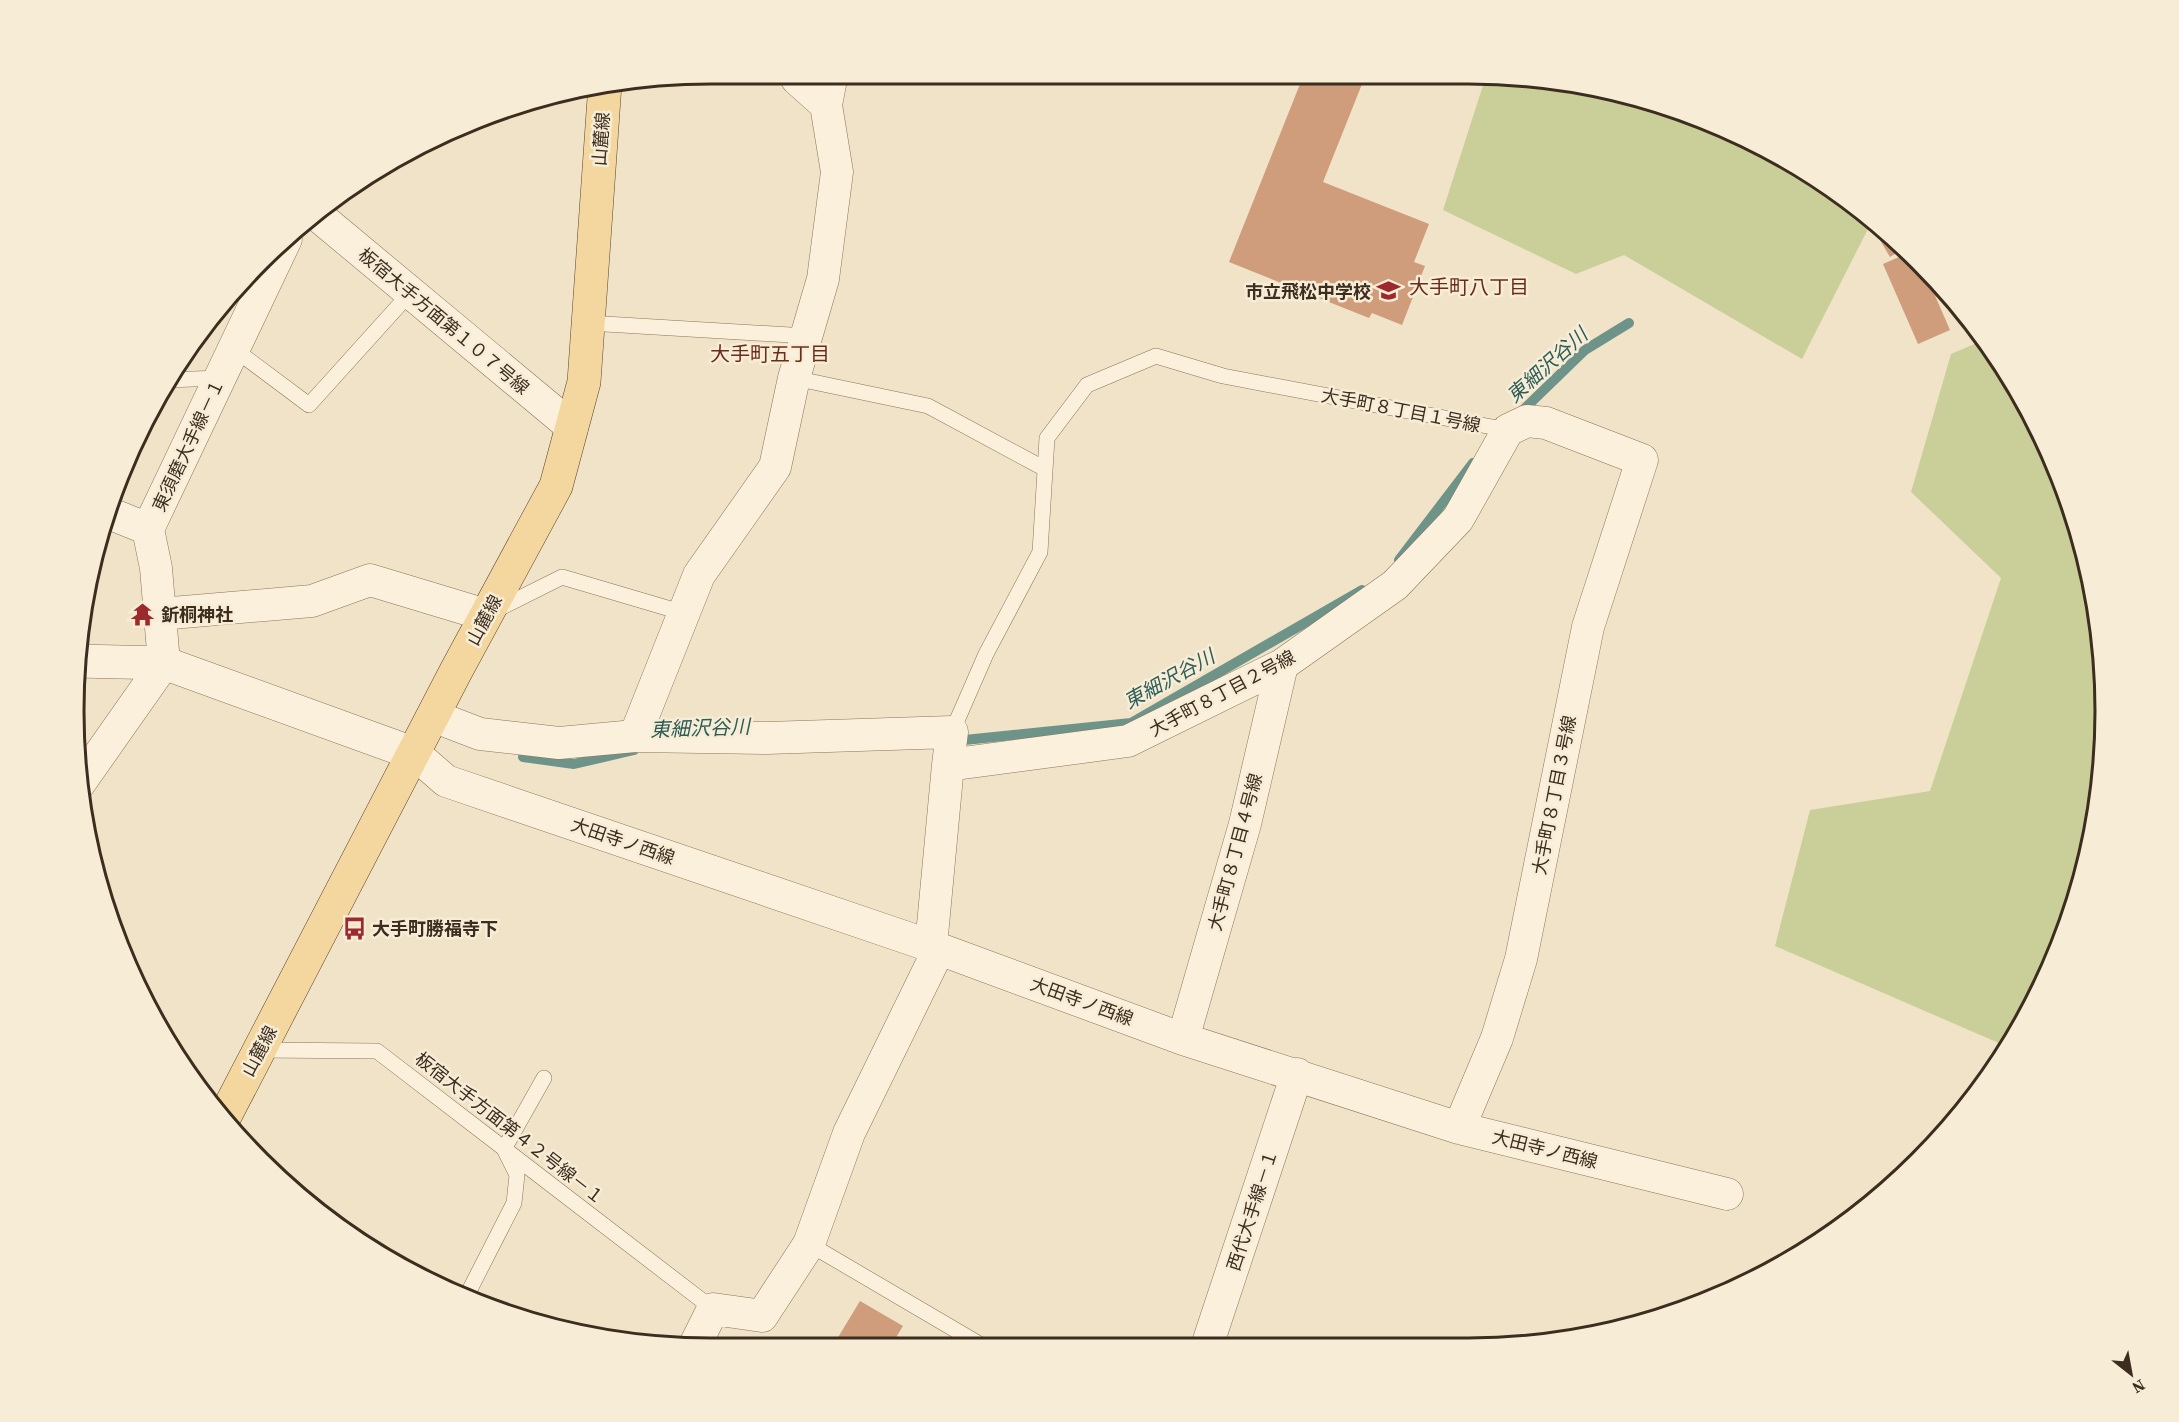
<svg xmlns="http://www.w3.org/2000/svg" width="2179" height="1422" viewBox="0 0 2179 1422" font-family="'Source Serif 4','Noto Sans JP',serif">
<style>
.green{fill:#cacf9a}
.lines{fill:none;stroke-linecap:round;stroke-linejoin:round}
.stream{stroke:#6e9389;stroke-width:10}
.building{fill:#cf9c7c}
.service-casing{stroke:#8d745b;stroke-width:16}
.minor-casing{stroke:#8d745b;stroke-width:33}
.tertiary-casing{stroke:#8d745b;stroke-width:34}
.primary-casing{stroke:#5a422f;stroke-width:34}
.service{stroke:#faf0db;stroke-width:15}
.minor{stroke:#faf0db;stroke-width:32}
.tertiary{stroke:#faf0db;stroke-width:33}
.primary{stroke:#f3d79e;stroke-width:33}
.labels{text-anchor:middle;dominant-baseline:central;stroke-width:5;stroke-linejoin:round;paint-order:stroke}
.street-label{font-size:18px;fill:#3c2d1f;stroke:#f7edd7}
.poi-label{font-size:18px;font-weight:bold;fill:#3c2d1f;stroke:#f7edd7;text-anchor:start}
.neighbourhood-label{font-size:20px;fill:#6b2b1d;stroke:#f7edd7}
.water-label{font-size:20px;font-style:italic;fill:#2e5d58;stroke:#f7edd7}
.rim{fill:none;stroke:#3c2d1f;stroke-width:3}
</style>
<rect width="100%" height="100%" fill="#f0e3c7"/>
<path class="green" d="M1485,79H1552L1673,107L1750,139L1872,221L1802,359L1624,255L1576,274L1443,210Z
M1984,340L2040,429L2084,546L2104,669L2100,794L2072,916L2020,1029L2005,1051L2001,1044L1775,946L1810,810L1930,791L2001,578L1911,492L1951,354Z"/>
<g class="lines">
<path class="stream" d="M1519,414L1585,350L1629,323
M1399,560L1473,463
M955,741L1131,723L1362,590
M523,757L574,764L634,750"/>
</g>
<path class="building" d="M1302,79H1364L1323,182L1429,224L1414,262L1425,266L1402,325L1372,313L1369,318L1229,262Z
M1885,230L1904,248L1890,257L1877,235Z
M1908,253L1923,268L1950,330L1918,344L1883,264Z
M860,1301L903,1326L892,1344H834Z"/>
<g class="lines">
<defs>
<path id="service" d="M588,323L807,336
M234,349L309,405L411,292
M794,378L928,406L1045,469
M167,380L220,378
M494,611L562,577L684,613
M952,732L986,654L1040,552L1047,438L1087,385L1156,356L1223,376L1508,430
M259,1050L377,1051L713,1309
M809,1244L981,1345
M465,1299L514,1203L517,1175L504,1149L544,1078"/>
<path id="minor" d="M797,79L826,105
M316,214L572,427
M106,512L148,529
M160,614L312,601L370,580L486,615
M433,716L480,734L559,743L635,736L767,738L952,732L948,765L1128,741L1282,665L1395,585L1458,519L1508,430L1527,421L1546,423L1642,460L1588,627L1521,959L1497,1038L1459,1128
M635,736L699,575L775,467L794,378L823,279L837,172L826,105L831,79
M415,754L446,781L931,946L1183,1039L1459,1128L1727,1194
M79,784L164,663L156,568L148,529L286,239
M931,946L948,765
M1183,1039L1245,824L1282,665
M696,1343L713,1309L762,1316L809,1244L849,1133L939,949
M1207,1346L1297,1074"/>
<path id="tertiary" d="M77,661L164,663L415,754"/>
<path id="primary" d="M225,1116L456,671L556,486L584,382L605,84"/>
</defs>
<use href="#service" class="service-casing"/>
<use href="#minor" class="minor-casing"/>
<use href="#tertiary" class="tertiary-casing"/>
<use href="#primary" class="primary-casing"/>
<use href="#service" class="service"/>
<use href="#minor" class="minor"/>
<use href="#tertiary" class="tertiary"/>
<use href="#primary" class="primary"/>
</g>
<defs>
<symbol id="school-bare" viewBox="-9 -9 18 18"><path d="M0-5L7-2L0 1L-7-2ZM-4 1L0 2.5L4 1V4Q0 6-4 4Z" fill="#9e292d" stroke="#f7edd7" stroke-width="2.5" paint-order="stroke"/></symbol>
<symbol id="temple-bare" viewBox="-9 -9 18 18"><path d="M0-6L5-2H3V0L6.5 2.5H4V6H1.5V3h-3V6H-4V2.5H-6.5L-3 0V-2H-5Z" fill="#9e292d" stroke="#f7edd7" stroke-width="2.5" paint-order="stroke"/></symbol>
<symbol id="bus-bare" viewBox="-9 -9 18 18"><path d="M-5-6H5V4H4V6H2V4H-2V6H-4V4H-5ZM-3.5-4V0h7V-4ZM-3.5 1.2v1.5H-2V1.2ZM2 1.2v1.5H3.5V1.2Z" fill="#9e292d" stroke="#f7edd7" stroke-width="2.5" paint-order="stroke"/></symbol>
</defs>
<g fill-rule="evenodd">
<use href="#school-bare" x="1372" y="274" width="33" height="33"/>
<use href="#temple-bare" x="126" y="598" width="33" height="33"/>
<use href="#bus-bare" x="338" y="912" width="33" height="33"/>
</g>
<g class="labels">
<g class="street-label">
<text transform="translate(601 139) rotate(-86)">山麓線</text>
<text transform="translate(444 321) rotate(40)">板宿大手方面第１０７号線</text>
<text transform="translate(1401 410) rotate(11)">大手町８丁目１号線</text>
<text transform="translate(188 445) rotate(-65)">東須磨大手線－１</text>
<text transform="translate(484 620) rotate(-62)">山麓線</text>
<text transform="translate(1222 693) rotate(-28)">大手町８丁目２号線</text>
<text transform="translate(1554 795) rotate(-79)">大手町８丁目３号線</text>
<text transform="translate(623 841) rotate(19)">大田寺ノ西線</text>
<text transform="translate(1235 852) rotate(-75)">大手町８丁目４号線</text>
<text transform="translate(1082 1001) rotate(20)">大田寺ノ西線</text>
<text transform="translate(259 1051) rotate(-62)">山麓線</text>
<text transform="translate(510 1128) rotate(38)">板宿大手方面第４２号線－１</text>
<text transform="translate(1545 1149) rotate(14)">大田寺ノ西線</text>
<text transform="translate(1252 1210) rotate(-72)">西代大手線－１</text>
</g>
<g class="poi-label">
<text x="1371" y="291" text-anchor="end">市立飛松中学校</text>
<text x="161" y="614">釿桐神社</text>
<text x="372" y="928">大手町勝福寺下</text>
</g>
<g class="neighbourhood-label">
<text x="1469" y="287">大手町八丁目</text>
<text x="770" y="354">大手町五丁目</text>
</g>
<g class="water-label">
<text transform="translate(1547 365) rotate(-42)">東細沢谷川</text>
<text transform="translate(1169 679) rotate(-29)">東細沢谷川</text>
<text transform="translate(700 728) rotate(-2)">東細沢谷川</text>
</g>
</g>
<path d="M0 0H2179V1422H0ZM711 84H1468A627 627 0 0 1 2095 711V711A627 627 0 0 1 1468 1338H711A627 627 0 0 1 84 711V711A627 627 0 0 1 711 84Z" fill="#f7edd7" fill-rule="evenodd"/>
<path class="rim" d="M711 84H1468A627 627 0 0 1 2095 711V711A627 627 0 0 1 1468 1338H711A627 627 0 0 1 84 711V711A627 627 0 0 1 711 84Z"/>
<g transform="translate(2131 1374) rotate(149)" stroke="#f7edd7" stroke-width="4.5" paint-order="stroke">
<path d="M0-4.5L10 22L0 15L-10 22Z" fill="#3c2d1f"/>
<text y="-9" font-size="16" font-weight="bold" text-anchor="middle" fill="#3c2d1f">N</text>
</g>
</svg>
